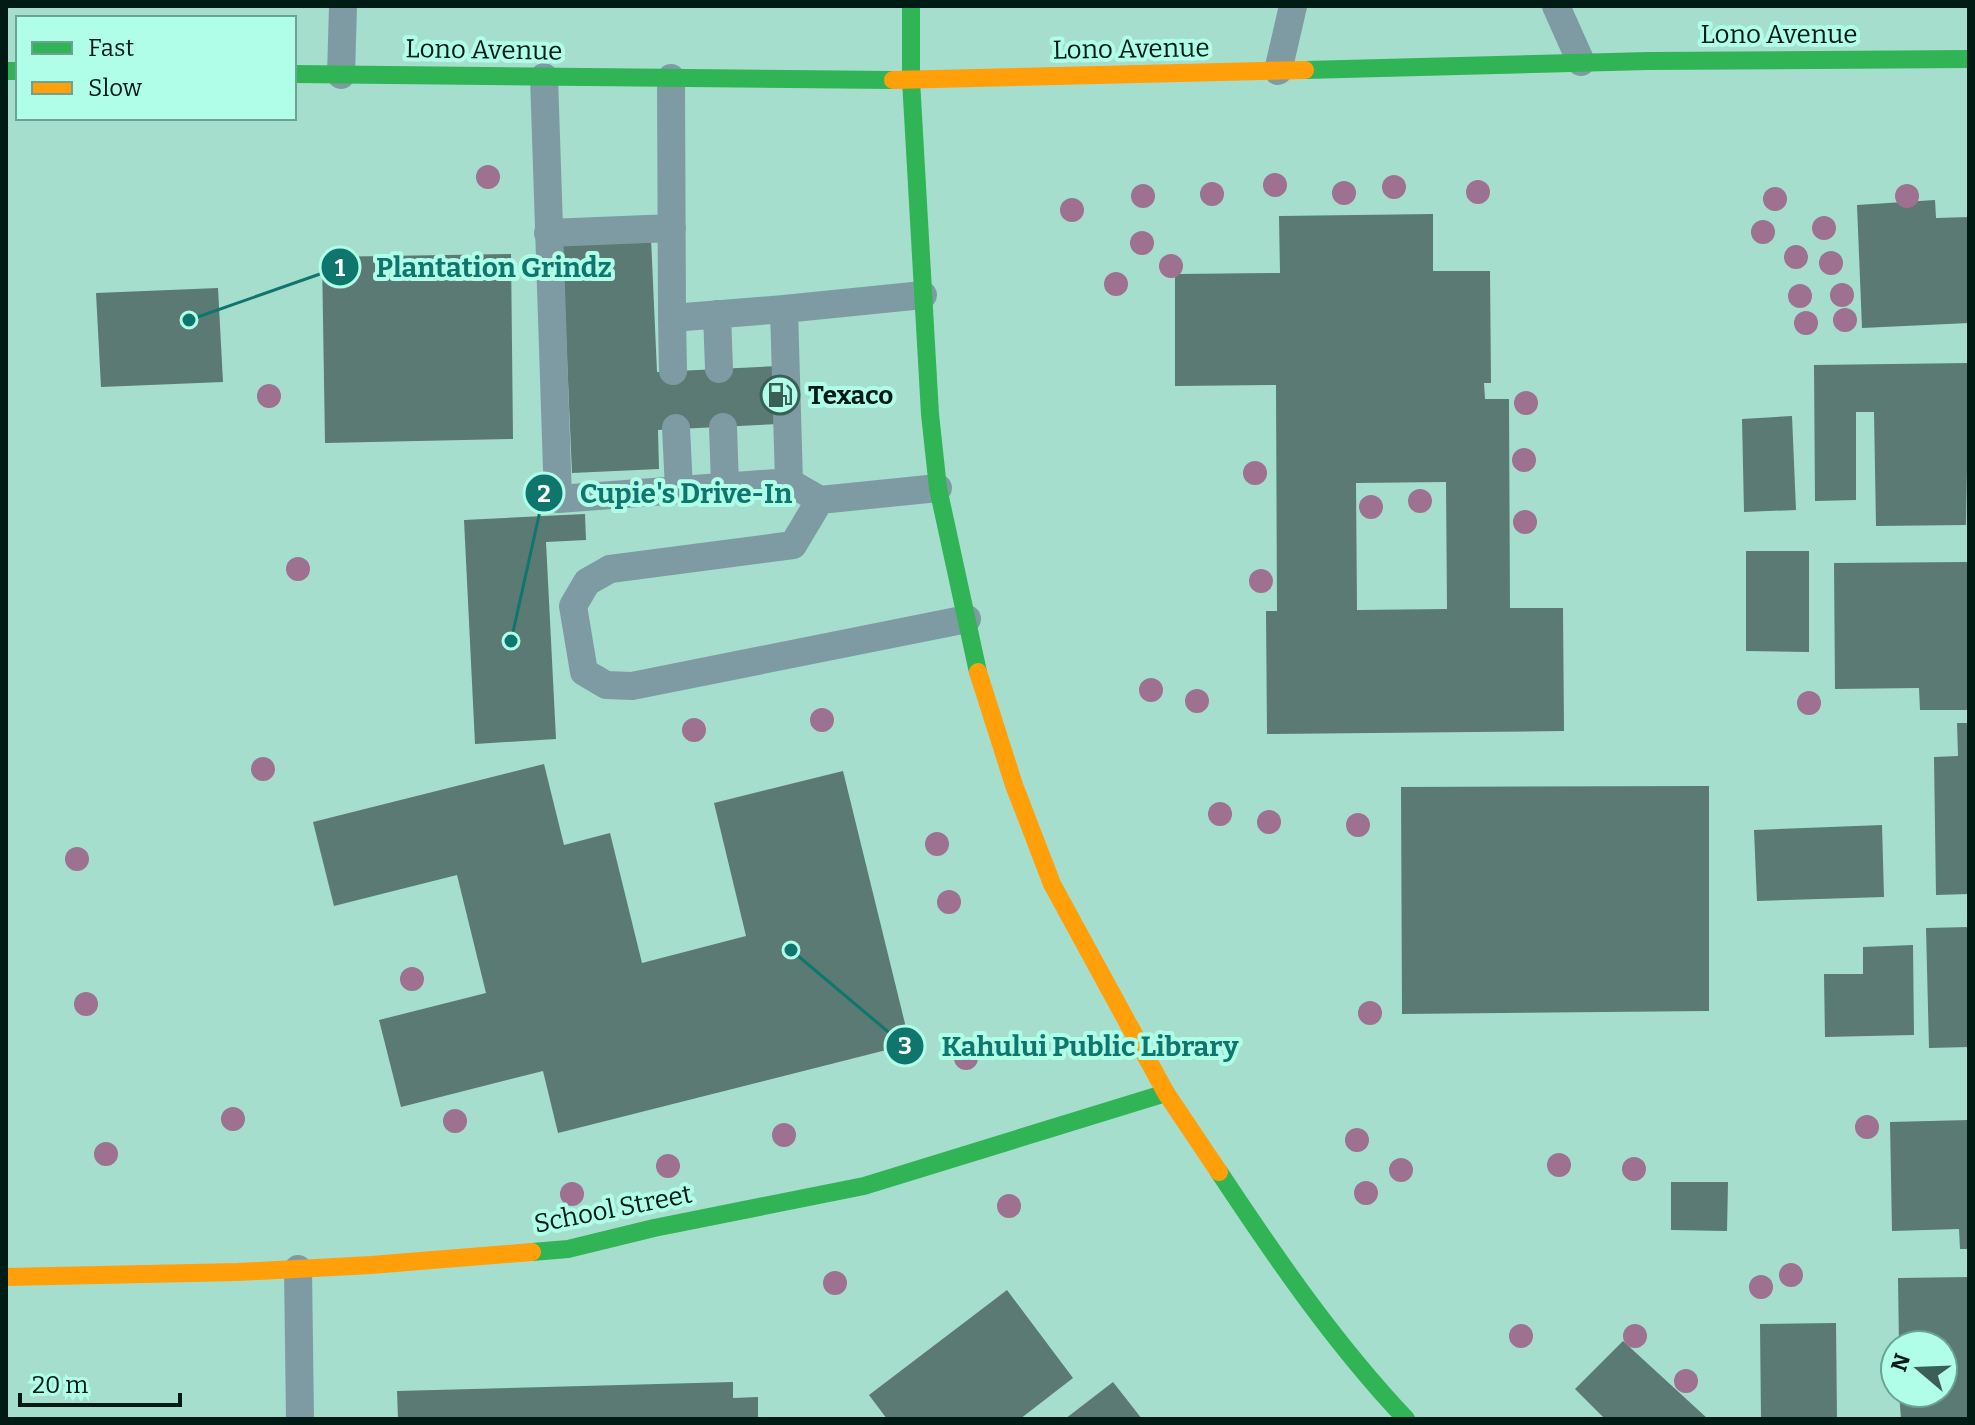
<svg xmlns="http://www.w3.org/2000/svg" width="1975" height="1425" viewBox="0 0 1975 1425" font-family="Bitter,serif">
<style>
.building{fill:#5a7a73;fill-rule:evenodd}
.lines{fill:none;stroke-linecap:round;stroke-linejoin:round}
.lane{stroke:#7e9ba4;stroke-width:28}
.fast{stroke:#30b455;stroke-width:18}
.slow{stroke:#ff9f0a;stroke-width:18}
.tree{fill:#9d718f}
.labels{text-anchor:middle;dominant-baseline:central;stroke-width:8;stroke-linejoin:round;paint-order:stroke}
.street-label{font-size:26px;fill:#001b13;stroke:#b0fee7}
.poi-label{font-size:26px;font-weight:bold;fill:#001b13;stroke:#b0fee7;text-anchor:start}
.leader{fill:none;stroke:#0f766e;stroke-width:3}
.callout-dot{fill:#0f766e;stroke:#b0fee7;stroke-width:3}
.mark-label{font-size:24px;text-anchor:middle;font-weight:bold;fill:#fff}
.callout-label{font-size:28px;text-anchor:middle;font-weight:bold;fill:#0f766e;stroke:#b0fee7;stroke-width:8;stroke-linejoin:round;paint-order:stroke}
</style>
<rect width="100%" height="100%" fill="#a6dece"/>
<path class="building" d="M1935,200L1936,218L1969,217V323L1862,328L1857,205Z
M1433,214V271H1490L1491,383H1484L1485,399H1509L1510,608H1563L1564,731L1267,734L1266,611H1277L1276,385L1175,386V274L1280,273L1279,216ZM1446,482L1447,609L1357,610L1356,483Z
M651,238L657,372L777,366L778,424L658,430L659,469L572,473L562,243Z
M511,254L513,439L325,443L322,257Z
M218,288L223,382L101,387L96,293Z
M1969,363L1966,525L1876,526L1874,412H1856V500L1815,501L1814,365Z
M1792,416L1796,510L1744,512L1742,419Z
M585,514L586,540L546,542L556,739L475,744L464,520Z
M1746,551H1809V652L1746,651Z
M1969,562V710H1920L1919,688L1835,689L1834,563Z
M1957,723H1969V894L1936,895L1934,757L1958,756Z
M544,764L564,845L610,833L642,963L746,936L714,803L843,771L910,1044L558,1133L543,1071L401,1107L379,1020L486,993L457,875L334,906L313,822Z
M1709,786V1011L1402,1014L1401,787Z
M1882,825L1884,897L1757,901L1754,830Z
M1969,927V1047L1929,1048L1926,928Z
M1913,945L1914,1035L1825,1037L1824,974H1863V947Z
M1969,1120V1249H1960L1959,1229L1892,1231L1890,1122Z
M1671,1182H1728L1727,1231L1671,1230Z
M1969,1277V1419H1901L1899,1393H1943V1345H1899L1898,1278Z
M1007,1290L1073,1378L1020,1419H887L869,1395Z
M1836,1323L1837,1419H1761L1760,1324Z
M1623,1341L1708,1419H1605L1575,1389Z
M733,1382V1398L758,1397V1419H398L397,1391Z
M1113,1382L1142,1419H1065Z"/>
<g class="lines">
<path class="lane" d="M1556,6L1581,62
M1278,71L1293,6
M341,75L343,6
M544,77L558,499L789,482L820,500L938,488
M671,78L672,318L784,309
M548,233L672,228
M717,314L719,369
M672,318L673,371
M723,427L725,485
M676,428L679,489
M789,482L784,309L923,295
M820,500L793,545L610,569L587,582L573,606L584,672L606,685L632,686L967,619
M298,1269L300,1419"/>
<path class="fast" d="M911,6V80L930,414L938,488L978,672
M1305,70L1648,61L1969,59
M6,71H18
M294,74L893,80
M1219,1172C1276,1258 1335,1344 1406,1419
M532,1252L568,1249L654,1228L864,1186L1166,1093"/>
<path class="slow" d="M893,80L1305,70
M978,672L1014,785L1052,884L1166,1093L1219,1172
M6,1277L238,1272L371,1265L532,1252"/>
</g>
<g class="tree">
<circle cx="488" cy="177" r="12"/>
<circle cx="1275" cy="185" r="12"/>
<circle cx="1394" cy="187" r="12"/>
<circle cx="1478" cy="192" r="12"/>
<circle cx="1344" cy="193" r="12"/>
<circle cx="1212" cy="194" r="12"/>
<circle cx="1143" cy="196" r="12"/>
<circle cx="1907" cy="196" r="12"/>
<circle cx="1775" cy="199" r="12"/>
<circle cx="1072" cy="210" r="12"/>
<circle cx="1824" cy="228" r="12"/>
<circle cx="1763" cy="232" r="12"/>
<circle cx="1142" cy="243" r="12"/>
<circle cx="1796" cy="257" r="12"/>
<circle cx="1831" cy="263" r="12"/>
<circle cx="1171" cy="266" r="12"/>
<circle cx="1116" cy="284" r="12"/>
<circle cx="1842" cy="295" r="12"/>
<circle cx="1800" cy="296" r="12"/>
<circle cx="1845" cy="320" r="12"/>
<circle cx="1806" cy="323" r="12"/>
<circle cx="269" cy="396" r="12"/>
<circle cx="1526" cy="403" r="12"/>
<circle cx="1524" cy="460" r="12"/>
<circle cx="1255" cy="473" r="12"/>
<circle cx="1420" cy="501" r="12"/>
<circle cx="1371" cy="507" r="12"/>
<circle cx="1525" cy="522" r="12"/>
<circle cx="298" cy="569" r="12"/>
<circle cx="1261" cy="581" r="12"/>
<circle cx="1151" cy="690" r="12"/>
<circle cx="1197" cy="701" r="12"/>
<circle cx="1809" cy="703" r="12"/>
<circle cx="822" cy="720" r="12"/>
<circle cx="694" cy="730" r="12"/>
<circle cx="263" cy="769" r="12"/>
<circle cx="1220" cy="814" r="12"/>
<circle cx="1269" cy="822" r="12"/>
<circle cx="1358" cy="825" r="12"/>
<circle cx="937" cy="844" r="12"/>
<circle cx="77" cy="859" r="12"/>
<circle cx="949" cy="902" r="12"/>
<circle cx="412" cy="979" r="12"/>
<circle cx="86" cy="1004" r="12"/>
<circle cx="1370" cy="1013" r="12"/>
<circle cx="966" cy="1058" r="12"/>
<circle cx="233" cy="1119" r="12"/>
<circle cx="455" cy="1121" r="12"/>
<circle cx="1867" cy="1127" r="12"/>
<circle cx="784" cy="1135" r="12"/>
<circle cx="1357" cy="1140" r="12"/>
<circle cx="106" cy="1154" r="12"/>
<circle cx="1559" cy="1165" r="12"/>
<circle cx="668" cy="1166" r="12"/>
<circle cx="1634" cy="1169" r="12"/>
<circle cx="1401" cy="1170" r="12"/>
<circle cx="1366" cy="1193" r="12"/>
<circle cx="572" cy="1194" r="12"/>
<circle cx="1009" cy="1206" r="12"/>
<circle cx="1791" cy="1275" r="12"/>
<circle cx="835" cy="1283" r="12"/>
<circle cx="1761" cy="1287" r="12"/>
<circle cx="1521" cy="1336" r="12"/>
<circle cx="1635" cy="1336" r="12"/>
<circle cx="1686" cy="1381" r="12"/>
</g>
<defs>
<symbol id="fuel-ring" viewBox="-11 -11 22 22"><circle r="9.5" fill="#b0fee7" stroke="#3a5f54" stroke-width="1.5"/><path d="M-5.5-6h7V0h2V4h1.3V-2.5L3-4.5l.8-.8L6-3V5H2.5V1h-1V6h-7ZM-4.2-4.7v3.2H.2V-4.7Z" fill="#3a5f54"/></symbol>
</defs>
<g fill-rule="evenodd">
<use href="#fuel-ring" x="758" y="373" width="44" height="44"/>
</g>
<g class="labels">
<g class="street-label">
<text x="1779" y="34">Lono Avenue</text>
<text transform="translate(1131 49) rotate(-1)">Lono Avenue</text>
<text transform="translate(484 50) rotate(1)">Lono Avenue</text>
<text transform="translate(613 1209) rotate(-11)">School Street</text>
</g>
<g class="poi-label">
<text x="808" y="395">Texaco</text>
</g>
</g>
<path class="leader" d="M189 320L340 267M511 641L544 493M791 950L905 1046"/>
<g class="callout-dot">
<circle cx="189" cy="320" r="8"/>
<circle cx="511" cy="641" r="8"/>
<circle cx="791" cy="950" r="8"/>
<circle cx="340" cy="267" r="20"/>
<circle cx="544" cy="493" r="20"/>
<circle cx="905" cy="1046" r="20"/>
</g>
<g class="mark-label">
<text x="340" y="276">1</text>
<text x="544" y="502">2</text>
<text x="905" y="1054">3</text>
</g>
<g class="callout-label">
<text x="494" y="277">Plantation Grindz</text>
<text x="686" y="503">Cupie's Drive-In</text>
<text x="1090" y="1056">Kahului Public Library</text>
</g>
<rect width="1975" height="1425" fill="none" stroke="#001b13" stroke-width="16"/>
<rect x="16" y="16" width="280" height="104" fill="#b0fee7" stroke="#6aa392" stroke-width="2"/>
<rect x="32" y="42" width="40" height="12" fill="#30b455" stroke="#6aa392" stroke-width="2"/>
<text x="88" y="56" font-size="24" fill="#001b13">Fast</text>
<rect x="32" y="82" width="40" height="12" fill="#ff9f0a" stroke="#6aa392" stroke-width="2"/>
<text x="88" y="96" font-size="24" fill="#001b13">Slow</text>
<g transform="translate(1919 1369) rotate(289)"><circle r="38" fill="#b0fee7" stroke="#6aa392" stroke-width="2"/>
<path d="M0-6L14 30L0 20L-14 30Z" fill="#3a5f54"/>
<text y="-12" font-size="22" font-weight="bold" text-anchor="middle" fill="#001b13">N</text>
</g>
<path d="M20 1393v12h160v-12" fill="none" stroke="#001b13" stroke-width="4"/>
<text x="32" y="1393" font-size="24" fill="#001b13" stroke="#b0fee7" stroke-width="6" paint-order="stroke">20 m</text>
</svg>
